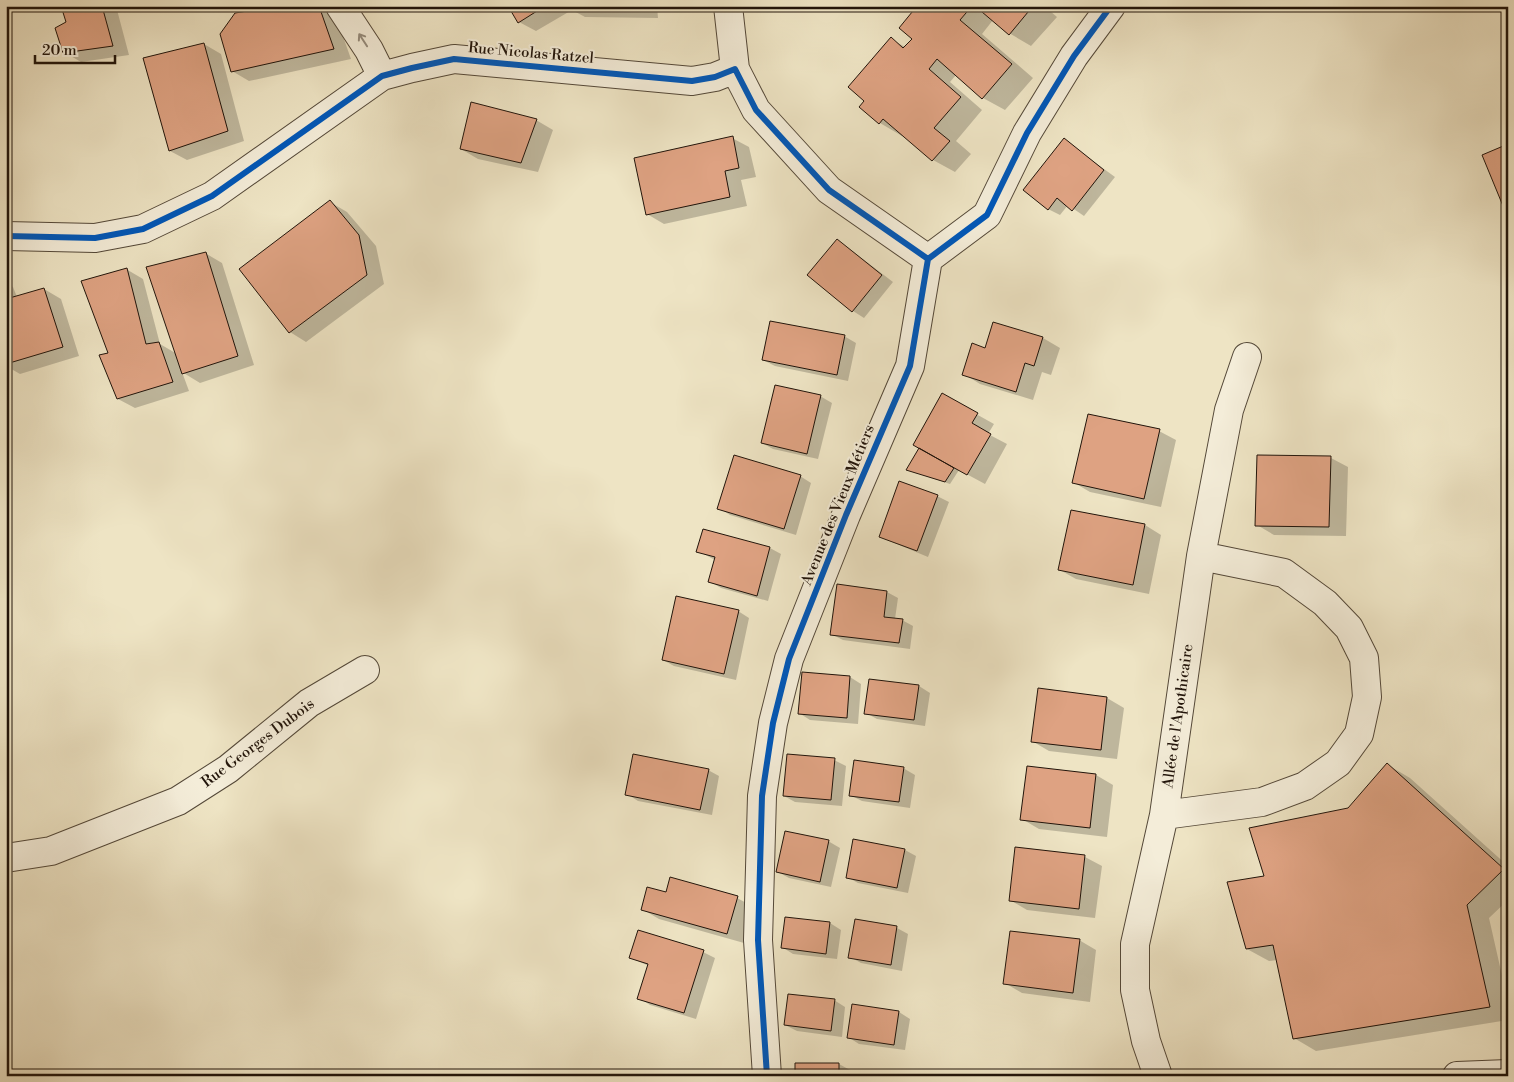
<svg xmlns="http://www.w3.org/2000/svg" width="1514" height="1082" viewBox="0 0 1514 1082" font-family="'Libre Bodoni',serif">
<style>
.shadow{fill:#0003;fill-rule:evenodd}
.building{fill:#dea282;stroke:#21140a}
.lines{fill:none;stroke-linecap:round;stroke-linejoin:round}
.minor-casing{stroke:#544838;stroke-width:30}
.minor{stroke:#f4edd9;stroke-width:28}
.cycleway-casing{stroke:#f4edd9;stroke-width:9}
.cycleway{stroke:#0057b8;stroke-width:6}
.oneway{stroke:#958b7c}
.labels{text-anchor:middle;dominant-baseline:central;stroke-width:4;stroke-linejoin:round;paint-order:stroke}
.street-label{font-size:15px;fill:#21140a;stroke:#f4edd9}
</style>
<rect width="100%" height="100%" fill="#eee4c4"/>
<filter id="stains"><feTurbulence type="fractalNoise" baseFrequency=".004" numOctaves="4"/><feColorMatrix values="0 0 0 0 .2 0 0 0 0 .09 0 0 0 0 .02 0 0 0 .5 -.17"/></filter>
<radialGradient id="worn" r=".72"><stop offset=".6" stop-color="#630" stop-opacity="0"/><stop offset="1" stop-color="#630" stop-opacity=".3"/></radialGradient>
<path class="shadow" d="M62,6H116L129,55L81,62L64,52L68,23Z
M287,6H325L334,11L351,59L249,81L232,71Z
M510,6H657L658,18L585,17L572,10L536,31L519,22ZM584,7L647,8V10H584Z
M919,6H1044L1057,17L1031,46L1009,33L993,20L982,34L1033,78L1005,110L983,98L956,75L950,82L982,110L956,141L971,154L955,172L933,160L903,134L902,136L880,123L860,107L865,100L891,39L905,47L913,39Z
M204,44L221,54L244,141L187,160L170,151Z
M536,120L553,130L538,172L478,159L461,149Z
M732,138L749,147L756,177L741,180L747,206L664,224L647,214Z
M1064,140L1115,177L1084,216L1068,205L1060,215L1048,209Z
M330,202L347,212L376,246L384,284L306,342L290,332Z
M838,240L893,282L864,318L853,311L809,275Z
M205,253L222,263L254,365L200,383L182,372L189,391L135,408L118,399L110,354L126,269L143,279L160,344L177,354Z
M6,283L13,287L17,297L44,289L61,299L79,356L20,374L6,366Z
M994,323L1043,338L1060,348L1051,375L1042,372L1033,400L980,384L964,374L986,350Z
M844,336L856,343L848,381L775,366L763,360Z
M942,395L994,424L988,434L1007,444L985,484L959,470L950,484L908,470L921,448Z
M820,396L832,403L818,459L773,449L762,443Z
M1159,431L1176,440L1161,507L1090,492L1073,482Z
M1331,458L1348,467L1346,536L1274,535L1257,525Z
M800,476L811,483L796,535L730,515L719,508Z
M937,496L949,502L928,557L880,537Z
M1145,525L1161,535L1149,594L1076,579L1060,570Z
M704,530L770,548L781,554L768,601L721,588L709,581L715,560L698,551Z
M887,592L898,598L895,619L902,620L913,626L910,649L843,640L831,634Z
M738,611L749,618L736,680L674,666L663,660Z
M850,677L861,684L858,724L810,720L799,713Z
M919,686L930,693L925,726L877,719L866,713Z
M1107,698L1124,708L1117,759L1049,751L1032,741Z
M834,760L846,766L842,806L795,802L784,796Z
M1388,765L1410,778L1508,866V900L1489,918L1508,1002V1020L1316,1051L1294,1038L1277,960L1269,961L1247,949L1265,877L1348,809Z
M1028,767L1096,775L1113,785L1107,837L1039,829L1022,819Z
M903,768L915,775L910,808L862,801L850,795Z
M708,770L719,776L712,815L638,801L627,794Z
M828,841L840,848L831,887L789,878L778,872Z
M1017,848L1085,857L1102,866L1095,918L1027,910L1010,900Z
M905,850L916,856L908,893L858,883L847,877Z
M666,894L737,898L754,907L744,943L659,919L642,909Z
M856,920L897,928L908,934L902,971L861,963L850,957Z
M830,923L841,930L837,959L793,954L782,947Z
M1079,940L1096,950L1090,1002L1022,993L1005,983Z
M703,952L715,958L696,1019L650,1005L639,998L649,966L631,958Z
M834,1000L845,1007L842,1037L797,1031L785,1025Z
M899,1012L910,1019L905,1050L859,1044L848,1037Z
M839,1064L850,1070V1076H796Z"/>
<path class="building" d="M61,6H102L113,46L63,53L55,28L66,22Z
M279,6H319L334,49L231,72L220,34L235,13Z
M508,6H545L518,23Z
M567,6H641V9L567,8Z
M917,6H972L960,20L1012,64L982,99L937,59L929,69L961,97L934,128L950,141L932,161L883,119L879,124L859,107L864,101L848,87L891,37L903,48L912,39L899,28Z
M975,6H1033L1009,35Z
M204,43L228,131L169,151L143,58Z
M471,102L537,119L521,163L460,149Z
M733,136L739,168L725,171L730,197L646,215L634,158Z
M1064,138L1104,170L1072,211L1057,198L1048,210L1023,190Z
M1508,144V204L1503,206L1482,155Z
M330,200L359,235L367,275L289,333L239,269Z
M837,239L882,275L852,312L807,275Z
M206,252L238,356L182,374L146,267Z
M127,268L146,344L159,342L173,382L117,399L99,355L108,353L81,281Z
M44,288L63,347L6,364V299Z
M770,321L845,335L837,375L762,360Z
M993,322L1043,337L1034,366L1025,363L1016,392L962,375L972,343L985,348Z
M775,385L821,395L807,454L761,443Z
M942,393L978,413L972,423L991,434L967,475L913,445Z
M1088,414L1160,429L1144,499L1072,483Z
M919,448L954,468L945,482L906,470Z
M734,455L801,475L784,529L717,509Z
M1257,455L1331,456L1329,527L1255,526Z
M899,481L938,495L917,551L879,537Z
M1071,510L1145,524L1133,585L1058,570Z
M703,529L770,547L757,596L708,582L715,557L696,552Z
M837,584L887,591L884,617L903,619L899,643L830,635Z
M676,596L739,610L724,674L662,660Z
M802,672L850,676L847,718L798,714Z
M869,679L919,685L914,720L864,714Z
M1038,688L1107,697L1101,750L1031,742Z
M633,754L709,769L700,810L625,795Z
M787,754L835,758L831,800L783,796Z
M854,760L904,767L899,802L849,796Z
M1387,763L1504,869L1467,905L1490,1007L1293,1039L1273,945L1246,949L1227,882L1264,876L1249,828L1348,808Z
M1027,766L1096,774L1090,828L1020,820Z
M785,831L829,840L820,882L776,872Z
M853,839L905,849L897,888L846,878Z
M1015,847L1085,855L1079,909L1009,901Z
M670,877L738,896L727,934L641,910L647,887L666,892Z
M785,917L830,922L826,954L781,948Z
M855,919L897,926L891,965L848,958Z
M638,930L704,950L684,1013L637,999L648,964L629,958Z
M1010,931L1080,939L1073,993L1003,984Z
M788,994L835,999L831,1031L784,1025Z
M852,1004L899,1011L894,1045L847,1038Z
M795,1063H839V1076H795Z"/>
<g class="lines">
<defs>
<path id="minor" d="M340,6L369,50L382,76
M728,6L735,69
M6,236L95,238L143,229L212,196L382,76L412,68L454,59L692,81L715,77L735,69L756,110L829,190L928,259
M1164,815L1262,802L1305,786L1338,763L1359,734L1367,697L1364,658L1349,628L1325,603L1284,573L1201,556
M6,858L51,851L178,801L228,769L309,703L365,670
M767,1076L758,940L762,796L773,723L789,659L846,515L910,366L928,259L987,215L1027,133L1074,56L1111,6
M1158,1076L1146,1041L1135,990V944L1164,815L1201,556L1229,410L1247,357
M1457,1076L1508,1074"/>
</defs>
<use href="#minor" class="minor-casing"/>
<use href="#minor" class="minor"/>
<defs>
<path id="cycleway" d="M6,236L95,238L143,229L212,196L382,76L412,68L454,59L692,81L715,77L735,69L756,110L829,190L928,259
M767,1076L758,940L762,796L773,723L789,659L846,515L910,366L928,259L987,215L1027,133L1074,56L1111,6"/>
</defs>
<use href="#cycleway" class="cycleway-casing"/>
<use href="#cycleway" class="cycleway"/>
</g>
<defs><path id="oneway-shaft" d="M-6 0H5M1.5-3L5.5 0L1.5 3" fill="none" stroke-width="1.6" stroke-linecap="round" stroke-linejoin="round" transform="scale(1.25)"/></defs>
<use class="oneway" href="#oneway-shaft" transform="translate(363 40) rotate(-123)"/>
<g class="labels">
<g class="street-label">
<text transform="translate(531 53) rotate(5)">Rue Nicolas Ratzel</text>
<text transform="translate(838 505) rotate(-68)">Avenue des Vieux Métiers</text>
<text transform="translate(1178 716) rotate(-82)">Allée de l'Apothicaire</text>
<text transform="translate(258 743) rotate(-37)">Rue Georges Dubois</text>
</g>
</g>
<rect width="1514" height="1082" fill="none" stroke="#eee4c4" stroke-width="25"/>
<rect x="8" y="8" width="1499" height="1067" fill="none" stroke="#21140a" stroke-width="2.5"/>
<rect x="12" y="12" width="1489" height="1057" fill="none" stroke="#21140a"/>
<path d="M35 55v8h80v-8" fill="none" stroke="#21140a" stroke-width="2.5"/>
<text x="42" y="55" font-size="15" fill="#21140a" stroke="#f4edd9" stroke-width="4" paint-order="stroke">20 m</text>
<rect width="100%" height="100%" filter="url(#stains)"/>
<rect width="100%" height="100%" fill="url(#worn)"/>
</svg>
